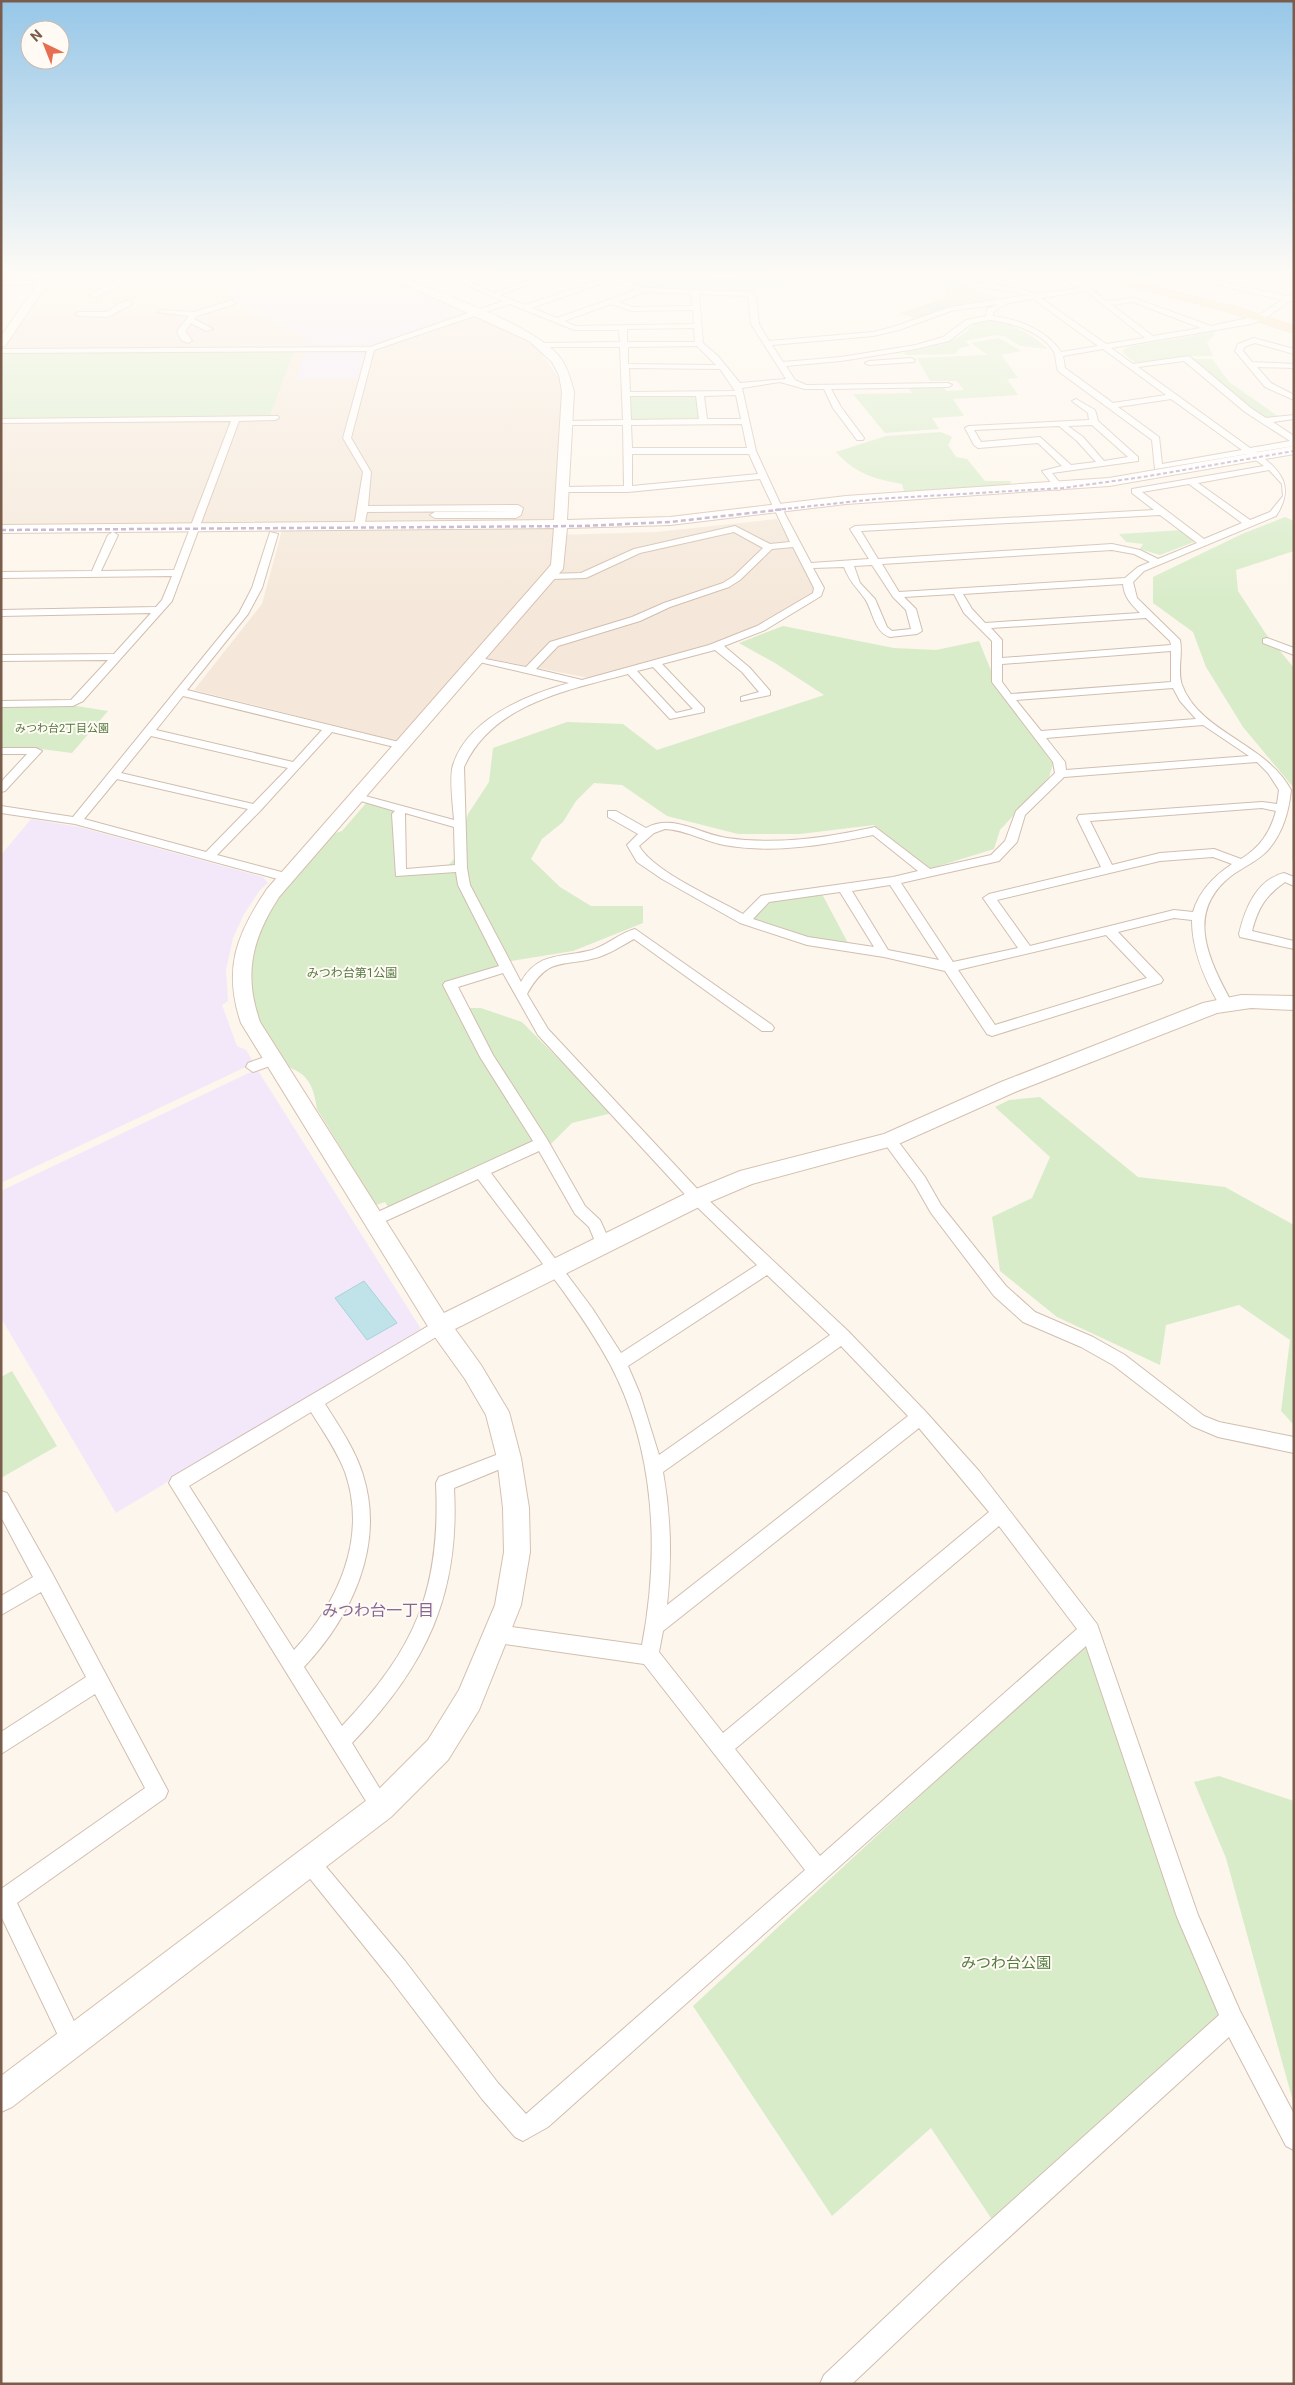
<svg xmlns="http://www.w3.org/2000/svg" width="1295" height="2385" viewBox="0 0 1295 2385" font-family="Roboto,'Noto Sans JP',sans-serif">
<style>
.residential{fill:#f5e8da}
.education{fill:#f3e8fa}
.green{fill:#d8ecc9}
.water{fill:#bfe3e8;stroke:#a5d3da}
.lines{fill:none;stroke-linecap:round;stroke-linejoin:round}
.street-casing{stroke:#d1beb0;stroke-width:2}
.secondary-casing{stroke:#d6c0b0;stroke-width:2}
.primary-casing{stroke:#dad1cd;stroke-width:2}
.street{fill:#fff;fill-rule:evenodd}
.secondary{fill:#fff;fill-rule:evenodd}
.primary{fill:#fbd9a5;fill-rule:evenodd}
.rail-far1{stroke:#b9a8c9;stroke-width:2;stroke-dasharray:4 2.5;stroke-linecap:butt}
.rail{stroke:#b9a8c9;stroke-width:2.5;stroke-dasharray:5 3;stroke-linecap:butt}
.labels{text-anchor:middle;dominant-baseline:central;stroke-width:4;stroke-linejoin:round;paint-order:stroke}
.far-park-label{font-size:11px;fill:#537a41;stroke:#fffaf3}
.park-label{font-size:12px;fill:#537a41;stroke:#fffaf3}
.near-park-label{font-size:15px;fill:#537a41;stroke:#fffaf3}
.near-neighbourhood-label{font-size:16px;fill:#846695;stroke:#fffaf3}
</style>
<rect width="100%" height="100%" fill="#fdf6ec"/>
<path class="residential" d="M56,274H378L513,332L537,348L558,377L561,393L556,535L656,532L777,519L814,588L813,592L758,626L714,643L589,678L475,656L401,742L194,690L262,604L284,523L1,526V353Z"/>
<path class="education" d="M288,274H372L463,313V315L368,347L304,348L306,339L297,332L219,295Z
M306,351H367L359,379H296Z
M31,819L79,827L263,877L268,883L260,890L244,914L233,938L226,970L228,1001L222,1005L237,1046L246,1050L254,1063L1,1183V855Z
M257,1069L421,1329L116,1513L1,1318V1191Z"/>
<path class="green" d="M605,274H646L668,281L862,274H940L999,298L935,312L917,319L900,313L948,297L945,290L926,280L910,278L751,289L750,293L645,289Z
M991,321C1013,323 1031,334 1048,349L1021,346L1004,336L995,335L965,341L970,346L960,348L955,354L906,355L904,352C929,348 958,344 975,323Z
M1213,332L1215,334L1207,342L1213,356H1190L1140,363H1136L1123,353V350L1128,347Z
M999,338L1021,351L1001,355L1018,378L1007,379L1018,395L953,399L964,416L932,418L939,429L885,433L853,394L912,393L908,388H944L947,391L964,390L957,381H930L917,358L988,355L971,343Z
M294,350L270,415L1,418V358L4,354Z
M1192,359H1212L1229,382L1279,417L1265,419Z
M633,395H696L699,396L701,419L632,421L629,420L627,397Z
M941,432L952,437L948,445L956,457L967,459L985,481H1011L1009,487L904,491L902,484C873,479 855,473 836,452L886,436Z
M1285,517L1294,521V551L1236,570L1238,591L1266,634L1294,668V859L1292,860L1293,787L1243,727L1206,667L1193,632L1153,603V577L1242,534Z
M1182,530L1194,542L1160,555L1140,549L1143,544L1126,542L1119,534Z
M783,626L894,648L936,650L979,641L997,685L1053,764L1049,777L1000,830L994,849L929,869L874,825L800,834H738L667,816L622,785L594,783L576,801L563,822L542,839L531,859L560,887L591,906H643V923L573,951L499,963L501,968L447,983L459,1008H481L522,1022L612,1113L572,1123L551,1144L532,1132L538,1142L390,1210L385,1202L376,1205L317,1109C313,1084 308,1073 283,1065L252,1007L248,955L273,899L333,834L342,831L367,802L397,810L398,876L441,873L454,859L468,814L489,782L493,748L567,722L623,724L657,750L824,695L775,663L739,643Z
M70,705L108,711L72,753L41,749L1,750V706Z
M822,894L848,943L806,938L754,921V917L771,902Z
M1040,1097L1138,1177L1225,1187L1294,1225V1425L1281,1411L1290,1340L1239,1305L1166,1325L1160,1365L1057,1317L1000,1271L992,1217L1032,1198L1050,1157L995,1107L1009,1100Z
M12,1371L57,1446L1,1478V1377Z
M1085,1643L1219,2018L993,2221L931,2128L832,2216L693,2006Z
M1219,1776L1294,1801V2105L1226,1858L1194,1782Z"/>
<path class="water" d="M364,1281L397,1323L367,1340L335,1298Z"/>
<g class="lines">
<defs>
<path id="street" d="M128,274H137L97,297L90,295Z
M440,274H450L465,280L482,274H493L471,283L494,293L547,274H557L500,295L525,305L605,278L598,274H608L644,288L750,292L756,296L759,324L769,341L873,332L893,327L950,307L1028,295C1001,287 969,291 945,274C958,274 974,286 984,284C996,282 1006,274 1019,274L994,285L1014,287L1036,294L1079,288L1053,274C1073,274 1091,289 1107,301L1134,298L1211,326L1257,316L1282,300L1172,274H1186L1287,296L1294,293V302L1290,301L1263,320L1251,324L1111,348L1133,364L1189,356L1251,408L1266,418L1294,415V419L1273,422L1294,436V446L1256,452C1282,471 1295,487 1276,516L1144,571L1133,582L1137,598L1180,640C1183,654 1177,671 1182,685C1200,733 1266,743 1291,790C1289,811 1283,833 1268,850C1258,861 1243,867 1231,876C1184,913 1209,960 1232,1003L1230,1006H1220C1205,980 1192,951 1192,920L1174,918L1118,932L1161,977L1163,980L1161,983L992,1036L987,1034L945,971L884,957L807,945L740,923L662,879L637,862L627,845L638,834L608,817V811H616L646,828C673,813 699,834 727,838C777,845 826,838 875,827L930,869L991,855L1005,841L1016,811L1055,773L1053,762L992,682V641L964,613L954,594L904,597L916,609L922,631L917,634L890,637C874,632 873,611 865,599C855,585 851,584 844,567L813,568L824,588L821,596L765,630L724,646L750,668L770,691V695L741,701V697L759,692L742,672L715,650L662,664L704,708V712L670,719L628,674C568,690 492,704 464,767L467,868L470,885L521,982C538,951 563,958 592,950C607,945 620,933 635,929L772,1025L774,1028L772,1031H762L634,939C623,945 611,953 599,957C562,968 549,955 527,994L548,1029L702,1194L848,1331L926,1412L979,1471L1097,1624L1198,1915L1240,2011L1294,2114V2150L1286,2146L1229,2037L962,2280L852,2384H820L824,2375L944,2262L1219,2015L1177,1917L1086,1646L548,2127L523,2141L515,2137L482,2099L389,1977L303,1870L300,1863L303,1856L310,1853L317,1856L405,1961L498,2083L526,2114L805,1870L644,1664L497,1643L490,1641L488,1634L490,1627L497,1625L642,1645C660,1551 655,1449 610,1364C574,1298 522,1239 478,1179L379,1224L374,1226L369,1224L366,1220L369,1216L533,1141L480,1057L443,985L445,982L499,966L458,885L456,872L396,876L392,814L395,811L354,799L352,797L358,794L454,820C453,805 449,778 453,765C468,718 527,695 569,683L475,661V657L526,667L550,642L632,617L664,603L723,583L734,576L763,548L734,532L640,553L586,578L551,579L548,578V574L581,573L634,549L735,526L770,544L790,542L760,479L628,492H560V488L563,487L624,486L623,425H567L563,423L567,421L623,420L620,347H543L539,345L543,343L620,342L619,330H574L510,304L374,350L351,438L371,472L368,506L518,505L523,508L521,515L516,518H435L430,515L435,512L513,511L367,512L364,527L359,530L354,527L363,472L343,438L367,351L1,353V349L370,347L503,301ZM611,280L636,290L557,318L532,308ZM1086,291L1145,338L1106,344L1041,298ZM644,292L691,294L692,306L633,307L618,302ZM699,294L748,296L751,324L786,379L740,383L718,356L703,343ZM1033,299L1098,346L1061,352C1047,330 1018,319 993,316V312L1008,303ZM1133,302L1201,328L1153,336L1112,305ZM611,304L632,311L693,310L694,324L575,326L564,321ZM999,304L987,309L986,316L966,320L943,337L916,345L841,357L783,362L772,345L873,336L899,330L951,311ZM989,320C1010,322 1043,332 1054,352C1056,357 1056,365 1058,371L1152,440L1155,469L1247,454L1264,466L1132,489V493L1154,510L855,526L850,529L869,559L811,563L785,514L756,451L742,388L780,382L805,389H824L833,408L857,440H863L864,438L841,407L831,389L948,387L952,385L948,383L806,385L795,380L786,366L841,361L916,349L949,341L971,324ZM694,328L695,342H627V329ZM697,346L716,365L628,364V347ZM1103,349L1166,395L1113,403L1065,368L1063,356ZM1184,361L1245,412L1290,441L1250,448L1138,367ZM629,368L720,369L735,391L630,392ZM736,395L741,419H707L704,396ZM630,396H696L699,419L631,420ZM1171,399L1242,450L1162,464L1159,437L1118,407ZM742,424L747,448H632L631,425ZM632,454H749L758,474L632,486ZM1269,470L1282,484L1283,496L1270,512L1250,520L1198,483ZM1189,484L1242,523L1204,539L1142,492ZM1160,515L1197,543L1158,559L1140,550L1112,544L878,559L861,531ZM793,547L814,588L813,593L757,626L709,645L582,680L536,669L558,646L640,621L670,607L729,587L740,580L772,549ZM1112,550L1134,554L1150,562L1138,567L1125,578L899,592L882,564ZM872,565L893,597L906,610L911,629L892,631L887,627L875,599L860,583L854,566ZM1123,584C1124,597 1131,604 1140,613L985,623L972,609L963,594ZM1146,618L1170,641L1171,645L1002,658V640L991,628ZM1171,651V682L1011,694L1002,682V664ZM653,667L693,709L676,713L637,671ZM1173,688L1180,701L1196,719L1041,731L1016,700ZM1203,725L1249,756L1066,770L1065,762L1046,738ZM1257,762L1268,773L1279,790L1277,804L1262,802L1079,815L1077,818L1101,867L989,894L983,898L1018,948L953,962L901,883L999,861L1017,842L1025,815L1064,777ZM1262,808L1276,811C1270,833 1260,847 1241,859L1214,849L1160,853L1112,865L1090,821ZM405,813L454,827L455,865L406,869ZM665,829C686,830 704,841 724,845C774,854 824,845 873,835L918,871L893,877L765,895L761,896L743,914C715,898 654,872 639,846L654,833ZM1213,857L1232,864C1214,876 1199,891 1193,912L1174,910L1030,946L997,900L1160,861ZM890,885L939,960L888,950L852,891ZM840,892L874,947L808,937L753,919L769,902ZM1106,935L1147,978L995,1025L958,970ZM503,973L538,1035L692,1202L757,1265L621,1353L592,1308L491,1173L539,1151L575,1214L589,1227L598,1248L603,1250L608,1248L611,1244L600,1220L585,1206L547,1139L493,1055L458,987ZM767,1275L830,1335L659,1455L640,1394L628,1366ZM841,1346L908,1416L667,1605C672,1560 671,1516 663,1472ZM919,1428L989,1512L723,1733L659,1652L663,1631ZM999,1526L1077,1629L820,1856L735,1749Z
M649,274L669,277L844,274L669,281Z
M1157,274H1165L1146,290H1140V286Z
M44,280L46,283L1,285V281Z
M129,300L132,304L108,317L79,316L75,314L79,312H107L120,303Z
M232,300L235,304L197,316L194,319L213,329L206,331L191,323L185,331L192,341L188,343L181,340L177,331L189,316L157,312L161,310L194,312Z
M1254,338L1294,349V354L1255,343L1244,347L1243,351L1252,362L1294,364V368L1257,367L1271,383L1294,395V400L1265,387L1235,351L1238,344Z
M911,358L915,360L914,362L869,365L865,363L869,361Z
M1076,399L1095,410L1098,421L1138,457V461L1052,473L1063,487L1059,490L1056,489L1042,471L1062,466L1038,443L978,448L974,445L965,428L969,426L1089,420L1088,413L1072,401ZM1092,425L1128,457L1104,461L1083,437L1068,426ZM1059,426L1077,441L1096,462L1071,465L1040,437L981,442L974,430Z
M278,416L279,418L275,420L239,421L172,601L83,701L73,706L1,707V701L71,700L108,660L1,661V655L114,654L151,613L1,616V610L156,607L162,600L172,576L1,578V572L92,571L108,535L113,532L118,535L101,571L174,570L231,421L1,423V419Z
M270,532L278,534L262,588L248,614L187,690L407,744L409,746L403,749L332,732L261,810L217,855L289,874L291,877L289,880L285,881L75,824L1,813V806L73,817L239,613L252,588ZM183,696L322,730L293,762L156,730ZM151,736L288,768L253,804L121,773ZM117,779L248,809L206,852L84,819Z
M1267,638L1294,648V655L1263,643V639Z
M1,748H36L42,751L5,791L1,792V782L27,754H1Z
M1284,873L1294,877V886L1285,882C1265,896 1258,908 1252,931L1294,941V949L1240,937L1239,934C1245,909 1256,880 1284,873Z
M273,1054L278,1055L280,1059L278,1063L253,1072L246,1067L248,1063Z
M889,1135L894,1136L925,1177L941,1205L1006,1286L1035,1312L1093,1337L1125,1355L1204,1416L1219,1422L1294,1437V1453L1218,1437L1192,1426L1113,1365L1081,1347L1023,1322L994,1296L931,1213L915,1185L882,1140L884,1136Z
M440,1319L446,1321L448,1326L446,1331L325,1404C339,1426 355,1449 363,1475C385,1545 352,1616 304,1667L342,1726C415,1649 441,1590 436,1483L439,1477L509,1450L515,1453L518,1458L515,1463L454,1488C460,1595 426,1666 352,1743L391,1807L388,1814L381,1817L374,1814L169,1483L172,1477ZM311,1412C323,1431 337,1451 345,1472C368,1538 338,1603 294,1650L189,1486Z
M1,1491L7,1493L52,1573L168,1791L165,1798L17,1903L84,2042L81,2050L73,2053L65,2050L1,1916V1889L145,1788L95,1694L1,1754V1732L86,1677L41,1592L1,1615V1596L33,1577L1,1517Z"/>
<path id="secondary" d="M44,274H54L5,346L1,347V336Z
M382,274H396C437,293 538,325 562,360C568,370 571,380 574,392L567,520L670,517L846,496L1109,478L1294,446V454L1109,486L846,504L670,525L567,528L563,569L279,897C252,939 243,974 260,1022L444,1313L689,1192L740,1171L884,1134L1001,1082L1203,1003L1241,995L1294,996V1010L1251,1008L1217,1013L1015,1092L896,1145L752,1184L705,1204L455,1329L481,1365L509,1412L521,1458L529,1508L530,1552L521,1605L479,1710L448,1760L391,1817L12,2107L1,2112V2076L371,1797L428,1740L459,1690L495,1605L504,1552L503,1508L497,1458L486,1415L465,1379L432,1333L241,1023C223,969 236,935 267,889L551,565L554,528L1,533V525L554,520L562,392L559,375L552,362L529,341Z
M1270,274L1294,275V281L1272,276Z"/>
<path id="primary" d="M1083,274H1103L1235,307L1294,326V333L1227,311Z"/>
</defs>
<use href="#street" class="street-casing"/>
<use href="#secondary" class="secondary-casing"/>
<use href="#primary" class="primary-casing"/>
<use href="#street" class="street"/>
<use href="#secondary" class="secondary"/>
<use href="#primary" class="primary"/>
<path class="rail-far1" d="M775,510L876,499L1063,488L1143,477L1294,451"/>
<path class="rail" d="M1,530L582,526L670,522L786,509"/>
</g>
<linearGradient id="sky" x2="0" y2="1"><stop stop-color="#97c7e8"/><stop offset="0.45" stop-color="#fefbf6"/><stop offset="1" stop-color="#fefbf6" stop-opacity="0"/></linearGradient>
<rect width="1295" height="608" fill="url(#sky)"/>
<g class="labels">
<g class="far-park-label">
<text x="62" y="728">みつわ台2丁目公園</text>
</g>
<g class="park-label">
<text x="352" y="973">みつわ台第1公園</text>
</g>
<g class="near-park-label">
<text x="1006" y="1963">みつわ台公園</text>
</g>
<g class="near-neighbourhood-label">
<text x="378" y="1610">みつわ台一丁目</text>
</g>
</g>
<rect width="1295" height="2385" fill="none" stroke="#7a5c4d" stroke-width="5"/>
<g transform="translate(45 45) rotate(317)"><circle r="24" fill="#fffaf3" stroke="#cabbb1"/>
<path d="M0-4L9 19L0 12L-9 19Z" fill="#e76f51"/>
<text y="-8" font-size="14" font-weight="bold" text-anchor="middle" fill="#7a5c4d">N</text>
</g>
</svg>
